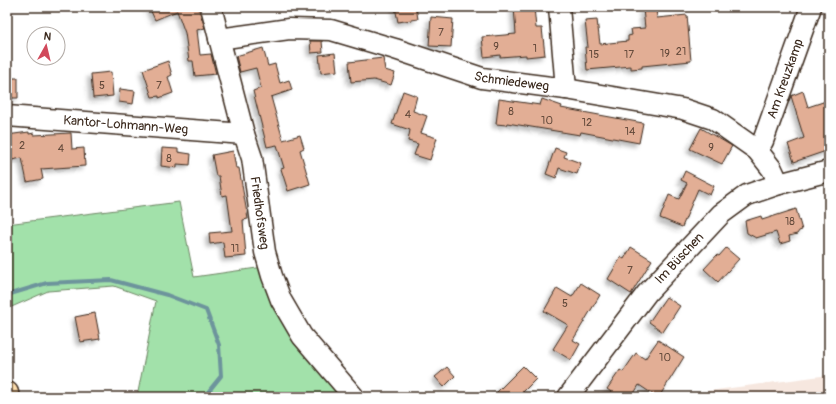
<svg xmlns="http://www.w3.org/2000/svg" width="836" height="404" viewBox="0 0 836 404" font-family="Pangolin,sans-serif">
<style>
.built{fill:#f6e7df}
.green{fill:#a2e1aa;stroke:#6e8664}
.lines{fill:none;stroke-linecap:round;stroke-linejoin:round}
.stream{stroke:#6d949c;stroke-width:4}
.building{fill:#e2ae95;stroke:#3b2a1e;filter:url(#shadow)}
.minor-casing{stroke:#3b2a1e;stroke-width:23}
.major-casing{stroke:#3b2a1e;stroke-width:25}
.minor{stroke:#fff;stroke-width:20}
.major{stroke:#fcdcac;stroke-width:22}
.labels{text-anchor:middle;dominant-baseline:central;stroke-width:3.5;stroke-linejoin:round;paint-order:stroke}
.number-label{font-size:11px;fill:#654b3c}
.street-label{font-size:13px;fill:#3b2a1e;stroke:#fff}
</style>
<defs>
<filter id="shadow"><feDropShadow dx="-3.5" dy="3.5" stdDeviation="2" flood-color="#0004"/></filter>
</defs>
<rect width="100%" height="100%" fill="#fff"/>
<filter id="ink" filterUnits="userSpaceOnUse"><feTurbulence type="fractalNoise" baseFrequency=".025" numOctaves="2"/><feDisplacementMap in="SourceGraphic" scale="8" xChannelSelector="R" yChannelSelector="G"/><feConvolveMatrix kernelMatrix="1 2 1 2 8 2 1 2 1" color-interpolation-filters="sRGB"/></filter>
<g filter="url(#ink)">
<path class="built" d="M829,375V397H706L708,391Z"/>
<path class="green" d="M179,202L194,277L264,267L356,397H137L156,301L114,286L48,291L7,309V224Z"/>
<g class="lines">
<path class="stream" d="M7,295L47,283L111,280L167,295L206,310L219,345L221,376L204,397"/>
</g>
<path class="building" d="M149,7H198L205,28L197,30L200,55L211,54L216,74L195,76L193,61H189L185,33L177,11L155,20Z
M395,7H416L418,19L398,22Z
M514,7H534L536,28H542L545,55L526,57V55L500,57V55L484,57L482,37L516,34Z
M656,8L657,18L687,15L691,61L642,66V68L631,69V66L587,70L585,47H588L585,21L597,20L600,44L628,41V36L632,35L631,29L645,28L643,9Z
M431,17L453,19L451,47L429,46Z
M310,41H322L323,52L311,53Z
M263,48L268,66L275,64L280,83L289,80L292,90L271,97L283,140L300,135L304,148L300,150L310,184L288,191L281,169L284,168L277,145L267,147L253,91L261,88L256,68L240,72L236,56Z
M335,53L337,71L321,73L319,55Z
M383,58L385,70L395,73L391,85L374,80L351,82L349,62Z
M168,61L172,75L168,77L173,93L159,98V96L152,97L143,70Z
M111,72L113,96L93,98L91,74Z
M7,78H18V98H7Z
M120,89L135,91L133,104L119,102Z
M403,91L417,96L413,111L427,116L421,133L437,138L430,160L414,155L418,144L408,141L410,130L392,124Z
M803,91L808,107L829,100V150L794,162L788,144L804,138L791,96Z
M499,99L540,105L542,99L562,106L561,108L643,123L639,143L581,132L580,135L507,123L506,125L496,124Z
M701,128L732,146L722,164L690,149Z
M29,132V134L34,133V135L71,133L72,149L84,148L85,166L41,169L43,179L27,182L22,158L7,161V135Z
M162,148L178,149V152L191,154L190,165L177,164V168L161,166Z
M555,148L566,152L564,157L581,163L577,174L559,168L556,178L546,174Z
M233,151L236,168H239L248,219L243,220L246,256L225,258L223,242L210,244L209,233L232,231L227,195L222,196L219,176H216L212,155Z
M685,171L714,186L710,195L698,189L682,227L660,218L669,195L679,199L687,183L681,180Z
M796,209L802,230L799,231L797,234L789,236L790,241L780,244L776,232L756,238L747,233L745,221L761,216L762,220Z
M631,247L652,260L631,294L608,279L621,257L624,259Z
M726,248L739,259L718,282L704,269L717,255L719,256Z
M581,283L600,295L573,340L580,344L571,360L553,349L568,325L544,311L557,288L572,297Z
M666,297L680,306L663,332L649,322Z
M95,313L100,339L80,342L75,317Z
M658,340L684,357L659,397H657L639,385L632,397H618L607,389L620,370L623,372L636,353L645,359Z
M523,366L536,379L518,397H492Z
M447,367L455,376L444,387L435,377Z"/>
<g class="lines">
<defs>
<g id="minor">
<path id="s1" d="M211,7L244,134L252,158L265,252L272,276L281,300L302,336L354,397"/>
<path d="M559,7L566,89"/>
<path id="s2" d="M219,39L289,29L331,30L395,49L482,78L566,89L683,109L713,119L757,150L772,169L779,184"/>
<path id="s3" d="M7,116L244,134"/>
<path id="s4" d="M757,150L763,141L811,7"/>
<path id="s5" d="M568,397L647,293L721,214L747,195L779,184L829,171"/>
</g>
<path id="major" d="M7,393L8,397"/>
</defs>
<use href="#minor" class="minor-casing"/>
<use href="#major" class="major-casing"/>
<use href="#minor" class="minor"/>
<use href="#major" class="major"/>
</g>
</g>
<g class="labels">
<g class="number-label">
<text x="441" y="32">7</text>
<text x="496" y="46">9</text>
<text x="535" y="48">1</text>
<text x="681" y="51">21</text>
<text x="665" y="53">19</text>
<text x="594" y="54">15</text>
<text x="629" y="54">17</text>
<text x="102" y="85">5</text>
<text x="159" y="85">7</text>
<text x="511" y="111">8</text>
<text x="408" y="114">4</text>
<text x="547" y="120">10</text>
<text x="587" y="122">12</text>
<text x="630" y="131">14</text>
<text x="22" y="145">2</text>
<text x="711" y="147">9</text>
<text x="61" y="148">4</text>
<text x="169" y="158">8</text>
<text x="790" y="221">18</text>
<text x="235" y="248">11</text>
<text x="630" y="270">7</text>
<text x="565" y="303">5</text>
<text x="665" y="357">10</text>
</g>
<g class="street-label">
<text stroke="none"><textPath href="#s4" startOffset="77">Am Kreuzkamp</textPath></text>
<text stroke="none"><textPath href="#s2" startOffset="301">Schmiedeweg</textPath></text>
<text stroke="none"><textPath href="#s3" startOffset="119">Kantor-Lohmann-Weg</textPath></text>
<text stroke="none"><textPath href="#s1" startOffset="212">Friedhofsweg</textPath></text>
<text stroke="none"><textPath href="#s5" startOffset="178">Im Büschen</textPath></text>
</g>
</g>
<rect width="836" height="404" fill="none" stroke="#fff" stroke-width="24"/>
<rect x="12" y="12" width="812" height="380" fill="none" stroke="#3b2a1e" stroke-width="1.5" filter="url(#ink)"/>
<g transform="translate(46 46) rotate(8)"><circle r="19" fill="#ffffff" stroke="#b1aaa5"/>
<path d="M0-3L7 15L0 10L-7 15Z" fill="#d1495b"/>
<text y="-6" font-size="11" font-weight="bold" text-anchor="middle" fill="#3b2a1e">N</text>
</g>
</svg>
